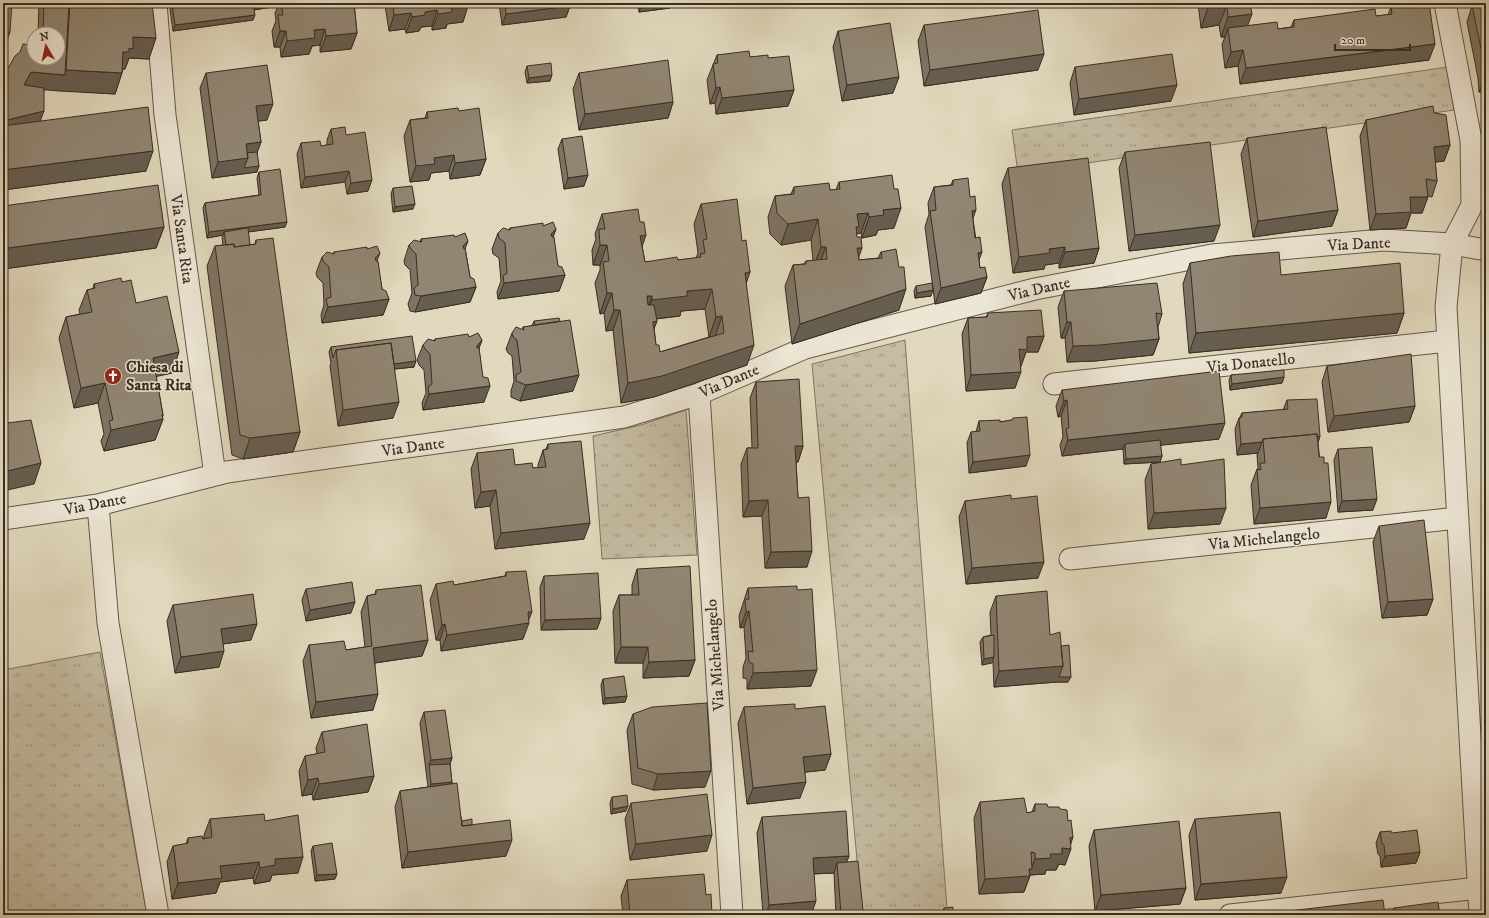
<svg xmlns="http://www.w3.org/2000/svg" width="1489" height="918" viewBox="0 0 1489 918" font-family="'IM FELL DW Pica',serif">
<style>
.grass{fill:url(#grass-tufts);stroke:#807462}
.lines{fill:none;stroke-linecap:round;stroke-linejoin:round}
.street-casing{stroke:#645849;stroke-width:23}
.street{stroke:#ece6d5;stroke-width:21}
.wall{fill:#7d7363;stroke:#3a2d22;fill-rule:evenodd}
.shaded-wall{fill:#665e50;stroke:#3a2d22}
.building{fill:#918673;stroke:#3a2d22;fill-rule:evenodd}
.labels{text-anchor:middle;dominant-baseline:central;stroke-width:3;stroke-linejoin:round;paint-order:stroke}
.street-label{font-size:16px;fill:#3a2d22;stroke:#ece6d5}
.poi-label{font-size:16px;font-weight:bold;fill:#3a2d22;stroke:#ece6d5;text-anchor:start}
</style>
<defs>
<pattern id="grass-tufts" width="24" height="20" patternUnits="userSpaceOnUse"><rect width="24" height="20" fill="#c5bca3"/><path d="M3 7l-1-3M5 7V3M7 7l1-3M15 17l-1-3M17 17v-4M19 17l1-3" fill="none" stroke="#a19984"/></pattern>
</defs>
<rect width="100%" height="100%" fill="#e1d9be"/>
<filter id="stains"><feTurbulence type="fractalNoise" baseFrequency=".005" numOctaves="4"/><feColorMatrix values="0 0 0 0 .2 0 0 0 0 .09 0 0 0 0 .02 0 0 0 .5 -.17"/></filter>
<radialGradient id="worn" r=".72"><stop offset=".6" stop-color="#630" stop-opacity="0"/><stop offset="1" stop-color="#630" stop-opacity=".3"/></radialGradient>
<path class="grass" d="M1448,67L1454,110L1018,173L1012,130Z
M905,340L947,910L920,915H862L812,364Z
M686,410L697,555L602,559L593,436L641,425Z
M100,652L147,915H3V670Z"/>
<g class="lines">
<defs>
<path id="street" d="M156,3L165,115L215,475
M1445,3L1471,140L1472,205L1452,244L1446,307L1480,915
M1054,384L1447,341
M699,394L732,915
M98,505L108,623L158,915
M3,519L98,505L227,472L624,417L699,394L805,348L1035,289L1212,255L1383,240L1452,244L1486,250
M1070,559L1458,518
M1230,915L1479,888"/>
</defs>
<use href="#street" class="street-casing"/>
<use href="#street" class="street"/>
</g>
<path class="wall" d="M39,3H152L149,59L129,58L125,69H123L115,94L44,89L40,121L146,171L3,190L34,58L58,34H38Z
M177,3H354L357,33L351,49L320,52V45L312,46L309,54L281,57L280,47H274L272,31L276,21L275,13L278,6L254,10L253,20L173,31L170,9L172,4Z
M382,3H468L463,22L447,24L446,28L432,30V26L421,27L419,31L406,33L405,29L389,31L385,5H382Z
M499,3H570V6L566,17L502,25Z
M638,3H672L670,8L639,12Z
M1198,3H1250L1247,26L1278,29L1291,27L1294,20L1376,16L1388,15L1391,7L1429,60L1240,84L1238,66L1225,68L1222,44L1225,37H1221L1219,25L1201,28Z
M1479,3L1486,92H1479L1478,78L1467,22L1472,6Z
M924,25L1038,70L924,86L918,41Z
M838,31L893,93L842,101L833,47Z
M717,55L768,58L794,90L788,106L716,114L715,103L710,104L707,80Z
M527,66L550,81L527,83L525,72Z
M1075,67L1171,101L1074,115L1070,83Z
M206,73L267,120L258,121L261,142L257,152V172L212,178L200,88Z
M579,73L673,102L668,118L579,130L573,89Z
M459,111L486,159L480,175L450,179L449,171L431,173L429,180L410,182L404,136L410,120L425,118L427,112Z
M1434,113L1450,145L1444,161L1435,162L1437,181L1432,197L1428,196L1422,213H1411L1406,228L1370,230L1360,136L1366,120Z
M331,129L346,135L368,191L347,194L345,182L301,188L297,154L301,143L321,146L327,145V140Z
M1247,138L1338,210L1332,226L1253,237L1241,154Z
M562,139L584,186L564,189L558,149Z
M1125,152L1214,241L1129,251L1119,168Z
M1008,168L1099,248L1094,263L1059,268V263L1045,265L1044,269L1013,273L1002,184Z
M259,172L285,227L248,232L250,245L255,244L256,240L300,432L293,452L243,459L232,455L207,266L215,246L223,245L222,237L223,235L207,238L203,208L205,203L259,195L257,178Z
M953,180L973,219L980,268L987,277L981,293L935,304L925,227L929,214L928,203L934,187L951,185Z
M839,182L894,228L878,230L876,235L862,238L861,233L856,234L859,260L878,258L881,252L899,310L792,344L785,286L793,265L804,264L806,261H813L811,240L781,245L770,234L768,217L775,196L791,194L794,187L830,190H836Z
M393,188L413,209L393,212L391,194Z
M701,204L742,241L750,272L746,282L747,365L654,397L621,403L613,330L606,331L604,313L600,314L595,283L600,270V265H593L592,250L596,239L595,234L602,214L642,246L645,262L678,260L696,258L698,253L694,224ZM705,309L709,337L660,352L656,345L654,328L657,321L656,319L680,316L681,311Z
M3,206L164,227L156,248L3,269Z
M543,226L556,229L553,237L558,266L565,275L559,291L498,299L497,292L501,281L499,258L493,254L492,249L498,233L509,230L510,228Z
M455,237L465,248L470,277L476,287L470,302L415,312L410,311L408,304L412,293L410,270L405,265L404,261L409,245L420,242L421,239Z
M367,249L377,261L382,289L389,299L383,315L322,323L321,315L324,305L323,283L317,277L316,273L322,257L333,254L334,252Z
M1190,263L1281,275L1404,313L1397,333L1189,353L1183,284Z
M122,282L136,303L172,373L156,376L163,415L162,418L163,419L155,440L104,451L101,441L104,434L98,403L74,408L59,338L66,317L80,314L79,310L87,290L93,289L94,284Z
M916,286L931,296L915,298L914,291Z
M1064,291L1162,314L1158,327L1159,339L1153,355L1095,361L1067,362L1065,338H1061L1058,307Z
M988,313L1044,336L1038,352H1026L1021,366L1015,388L966,391L962,334L968,318L986,317Z
M534,321L573,391L520,401L511,397V391L514,381L512,356L508,353L506,349L512,333L523,329V327L532,326Z
M469,337L482,340L479,348L484,402L423,410L422,403L426,393L424,370L419,365L417,360L423,345L434,341L435,339Z
M331,347L414,367L394,369L393,418L338,426L330,366L331,363L329,352Z
M1327,366L1415,406L1409,422L1328,432L1322,382Z
M1231,375L1284,377L1282,383L1230,390L1229,380Z
M756,382L803,446L798,462H796L798,498L807,567L765,568L762,516L743,517L741,464L747,448H752L750,398Z
M1062,390L1219,439L1160,445L1162,456L1160,462L1124,464L1123,449L1062,456L1060,445L1063,437L1061,416L1058,417L1056,406Z
M1287,400L1320,436L1318,443L1326,518L1254,524L1251,485L1257,469H1258V468L1257,455L1258,453L1237,455L1235,429L1239,418L1240,417L1242,413L1283,410Z
M1012,420L1026,466L969,473L967,443L971,432H976L979,421L1000,422Z
M548,444L584,539L495,549L490,506L475,508L471,469L477,453L515,465L533,468H538V465L543,450L546,449Z
M1338,449L1373,510L1338,512L1334,460Z
M1151,464L1181,465L1220,524L1148,529L1145,480Z
M1011,499L1038,578L966,584L959,517L965,501Z
M1379,526L1433,599L1427,615L1382,618L1373,542Z
M637,569L695,660L689,676L643,678V663H615L613,611L619,595H632V585Z
M506,572L528,620L523,639L441,651L440,640H436L430,600L436,584L454,585L505,576Z
M544,576L601,618L597,629L541,630L540,587Z
M748,588L811,686L747,689V679L743,678V667L746,658L744,627L740,628L739,616Z
M306,589L351,613L306,621L302,600Z
M376,590L428,640L422,656L375,663L373,710L311,718L303,661L309,645L346,650L365,647L361,612L367,596L375,594Z
M996,596L1050,635L1061,646L1068,682H1057L994,687L993,662L982,665L980,642L983,637L991,635L990,612Z
M173,605L251,640L223,644L219,667L175,673L167,621Z
M603,679L627,696L625,702L603,704L601,685Z
M744,707L795,709L831,754L825,770L805,772L800,798L747,804L738,723Z
M424,712L452,758L450,764L452,784L462,821L472,825L506,856L402,868L395,807L400,791L428,787L420,723Z
M633,714L705,787L653,790L632,784L627,730Z
M322,732L374,776L368,792L313,800L312,794L302,796L299,771L305,756L317,754L316,748Z
M612,797L626,811L611,814L610,803Z
M980,802L1027,813L1032,812L1035,804L1048,807L1071,843L1065,865L1059,864L1056,870H1046L1045,874L1030,875L1024,892L979,894L974,818Z
M631,803L707,851L630,860L625,819Z
M762,817L849,856L846,862L863,911L861,915H836L834,873L814,874L811,915H763L757,833Z
M210,819L265,821L298,873L272,875L270,881L254,884L253,878L220,882L216,893L172,899L167,862L173,846L186,844L188,838H204V835Z
M1195,819L1281,893L1195,900L1189,835Z
M1094,830L1186,888L1180,904L1095,911L1089,846Z
M1380,832L1392,833L1420,852L1416,863L1381,867L1380,856L1378,854L1376,843Z
M313,846L335,879L315,881L311,851Z
M627,880L706,895L712,915H623L621,896Z
M944,908L953,912L970,915H942Z
M1394,908L1440,915H1391Z"/>
<path class="shaded-wall" d="M256,3H279L278,6L253,10Z
M642,3H672L670,8L639,12Z
M682,3H703L680,7Z
M1227,5L1219,25L1201,28L1208,7Z
M468,6L463,22L447,24L446,28L432,30L438,14L451,8Z
M570,6L566,17L502,25L506,14Z
M437,10L432,26L421,27L419,31L406,33L412,17L425,12Z
M411,13L405,29L389,31L394,15Z
M1252,14L1244,35L1228,28L1225,37H1221L1228,17Z
M255,15L253,20L173,31L175,25Z
M325,29L320,45L312,46L309,54L281,57L287,41L314,30Z
M280,31H286L280,47H274Z
M3,32H10L3,52Z
M357,33L351,49L320,52L326,36Z
M133,37L156,38L149,59L129,58L125,69H123L121,72L123,52Z
M1435,44L1429,60L1240,84L1246,68Z
M1243,50L1238,66L1225,68L1231,52Z
M1044,54L1038,70L924,86L930,70Z
M66,70L122,73L115,94L59,91L25,88L24,85L31,72L65,75Z
M552,75L550,81L527,83L529,78Z
M1485,76H1486V92H1479Z
M899,77L893,93L842,101L847,85Z
M1177,85L1171,101L1074,115L1079,99Z
M720,87L715,103L710,104L716,88Z
M794,90L788,106L716,114L722,98Z
M673,102L668,118L579,130L585,114Z
M273,104L267,120L251,122L256,106Z
M44,111L38,127L3,135V121Z
M261,142L255,158L259,166L257,172L212,178L218,162L246,144Z
M1450,145L1444,161L1428,163L1434,147Z
M153,151L146,171L3,190V170Z
M454,155L449,171L431,173L429,180L410,182L416,166L434,158Z
M486,159L480,175L450,179L455,163Z
M349,171L345,182L301,188L305,177Z
M588,175L584,186L564,189L568,178Z
M372,180L368,191L347,194L351,183Z
M1410,197H1428L1422,213H1411L1406,228L1370,230L1376,214Z
M415,204L413,209L393,212L395,207Z
M901,208L894,228L878,230L876,235L862,238L869,217L883,210Z
M976,210L970,226L972,211Z
M1338,210L1332,226L1253,237L1258,221Z
M868,213L861,233L856,234L852,247L857,214Z
M818,219L811,240L781,245L788,224Z
M287,222L285,227L225,235L224,232L223,235L207,238L209,232Z
M1220,225L1214,241L1129,251L1135,235Z
M164,227L156,248L3,269V261L8,248Z
M556,229L550,245L551,234Z
M646,235L639,256L640,236Z
M7,241L3,252V242Z
M468,241L462,257L463,246Z
M600,245H607L600,265H593Z
M821,247H826L818,267L813,268Z
M1065,247L1059,263L1045,265L1044,269L1013,273L1019,257L1049,249Z
M857,248H862L855,268Z
M1099,248L1094,263L1059,268L1065,252Z
M982,252L976,268L978,253Z
M380,253L374,269L375,258Z
M750,272L743,293L745,273Z
M565,275L559,291L498,299L504,283Z
M987,277L981,293L935,304L941,288Z
M476,287L470,302L415,312L421,296Z
M712,289L705,309L681,311L680,316L645,320L652,300L687,291Z
M906,289L899,310L792,344L800,324Z
M933,290L931,296L915,298L917,293Z
M607,293H612L604,313L600,314Z
M647,296H652L645,317Z
M389,299L383,315L322,323L328,307Z
M614,310H620L613,330L606,331Z
M1404,313L1397,333L1189,353L1196,333Z
M722,316L715,337H709L716,317Z
M657,321L649,342L653,322Z
M1067,322H1071L1065,338H1061Z
M1044,336L1038,352H1026L1021,366L1014,365L1019,349L1027,337Z
M1159,339L1153,355L1095,361L1067,362L1073,346Z
M482,340L476,356L477,346Z
M754,345L747,365L654,397L621,403L628,383Z
M179,352L172,373L145,379L153,358Z
M416,361L414,367L386,370L388,364Z
M1021,372L1015,388L966,391L971,375Z
M579,375L573,391L520,401L526,385Z
M1284,377L1282,383L1230,390L1232,384Z
M105,383L98,403L74,408L81,388Z
M490,386L484,402L423,410L429,394Z
M1067,400L1061,416L1058,417L1064,401Z
M399,402L393,418L338,426L343,410Z
M1415,406L1409,422L1328,432L1334,416Z
M162,415H163L162,420L163,419L155,440L104,451L111,430Z
M1225,423L1219,439L1126,449L1125,444L1123,449L1062,456L1068,440Z
M300,432L293,452L243,459L250,438Z
M1320,436L1316,447L1263,442Z
M1262,442L1258,453L1237,455L1241,444Z
M795,446H803L798,462H789Z
M1030,455L1026,466L969,473L973,462Z
M1162,456L1160,462L1124,464L1126,459Z
M41,463L34,484L3,491V472Z
M496,490L490,506L475,508L481,492Z
M1377,499L1373,510L1338,512L1342,501Z
M768,500L762,516L743,517L749,501Z
M1331,502L1326,518L1254,524L1260,508Z
M1226,508L1220,524L1148,529L1154,513Z
M590,523L584,539L495,549L501,533Z
M812,551L807,567L765,568L771,552Z
M1044,562L1038,578L966,584L972,568Z
M1433,599L1427,615L1382,618L1388,602Z
M355,602L351,613L306,621L310,610Z
M749,611L744,627L740,628L746,612Z
M528,612H532L527,624L529,623L523,639L441,651L447,635Z
M601,618L597,629L541,630L545,620Z
M257,624L251,640L215,645L221,629Z
M445,624L440,640H436L442,625Z
M428,640L422,656L367,664L373,648Z
M621,647H648L643,663H615Z
M224,651L219,667L175,673L181,657Z
M994,657L992,663L982,665L984,659Z
M695,660L689,676L643,678L649,662Z
M1063,666L1071,677L1068,682H1057L994,687L999,671Z
M817,670L811,686L747,689L753,673Z
M378,694L373,710L311,718L316,702Z
M627,696L625,702L603,704L605,698Z
M831,754L825,770L798,773L803,757Z
M452,758L448,769L429,765L431,760Z
M711,771L705,787L653,790L658,774Z
M374,776L368,792L313,800L319,784Z
M318,778L312,794L302,796L308,780Z
M452,782L450,788L429,790L431,784Z
M806,782L800,798L747,804L753,788Z
M628,806L626,811L611,814L613,809Z
M712,835L707,851L630,860L636,844Z
M1073,837L1069,849H1071L1065,865L1059,864L1056,870H1046L1045,874L1029,875L1030,876L1024,892L979,894L985,879L1031,869L1035,859L1050,854L1062,848L1070,838Z
M512,840L506,856L402,868L408,852Z
M1420,852L1416,863L1381,867L1385,856Z
M849,856L843,872L837,863L834,873L807,874L813,858Z
M303,857L298,873L272,875L270,881L254,884L260,868L275,859Z
M259,862L253,878L220,882L216,893L172,899L178,883L220,866Z
M337,874L335,879L315,881L317,875Z
M1287,877L1281,893L1195,900L1201,884Z
M1186,888L1180,904L1095,911L1101,895Z
M816,901L811,915H766L769,905Z
M863,911L861,915H840L841,913Z"/>
<path class="building" d="M3,3H12L10,32H3Z
M44,3H69L65,75L31,72L24,85L44,88V111L3,121V77L15,56L20,52L23,44L34,45V58H58V34H43Z
M70,3H152L156,38L133,37V49L129,48V52H123L122,73L66,70Z
M177,3H253L255,15L175,25L172,4Z
M281,3H354L357,33L326,36L325,29L314,30L315,38L287,41L286,31H280L278,15H283Z
M393,3H468V6L451,8L452,12L438,14L437,10L425,12V15L412,17L411,13L394,15Z
M505,3H570V6L506,14Z
M1208,3H1250L1252,14L1228,17L1227,5L1208,7Z
M1421,3H1429L1435,44L1246,68L1243,50L1231,52L1228,28L1277,22L1278,29L1294,27V20L1375,9L1376,16L1392,14L1391,7Z
M1478,3L1484,4L1486,12V76H1485L1484,62L1472,6Z
M1038,10L1044,54L930,70L924,25Z
M890,23L899,77L847,85L838,31Z
M749,51L750,57L768,55V58L789,56L794,90L722,98L720,87L716,88L713,64L718,63L717,55Z
M1172,54L1177,85L1079,99L1075,67Z
M668,60L673,102L585,114L579,73Z
M551,63L552,75L529,78L527,66Z
M267,65L273,104L256,106L261,142L246,144L248,158L218,162L206,73Z
M1433,106L1434,113L1446,115L1450,145L1434,147L1437,181L1426,179L1428,197H1410L1411,212L1376,214L1366,120Z
M148,107L153,151L3,170V126Z
M458,108L459,111L479,108L486,159L455,163L454,155L434,158L435,164L416,166L410,120L428,118L427,112Z
M345,127L346,135L365,132L372,180L351,183L349,171L305,177L301,143L320,141L321,146L333,144L331,129Z
M1326,127L1338,210L1258,221L1247,138Z
M582,136L588,175L568,178L562,139Z
M1210,142L1220,225L1135,235L1125,152Z
M257,152L259,166L244,168L248,158L247,153Z
M1088,158L1099,248L1065,252V247L1049,249L1050,253L1019,257L1008,168Z
M280,169L287,222L209,232L205,203L261,195L259,172Z
M892,175L894,189H898L901,208L883,210L884,215L869,217L868,213L857,214L859,227H856L857,237H861L862,248H857L859,260L882,258L881,252L896,249L899,267H904L906,289L800,324L793,265L806,264V261L827,259L826,247H821L818,219L788,224L777,213L775,196L794,194V187L829,183L830,190L840,189L839,182Z
M968,178L970,197L975,196L976,210L972,211L975,238L980,237L982,252L978,253L980,268L985,267L987,277L941,288L930,211L936,210L934,187L953,185V180Z
M158,185L164,227L8,248L7,241L3,242V206Z
M412,186L415,204L395,207L393,188Z
M737,199L742,241L746,240L750,272L745,273L754,345L662,376L628,383L620,310H614L612,293H607L603,262L609,261L607,245H600L599,229H605L602,214L638,209L640,222H644L646,235L640,236L645,262L677,257L678,260L701,257L700,254L705,253L703,240L707,239L701,204ZM712,289L716,317L722,316L724,333L660,352L659,345H656L653,322L657,321L654,305H648L647,296H652V300L687,296V291Z
M553,222L556,229L551,234L552,237H554L558,266L562,267L565,275L504,283L503,276L507,273L505,243L499,238L498,233L503,228L510,230V228L543,223V226Z
M248,228L250,245L234,247V244L226,245L224,232Z
M465,233L468,241L463,246L464,249L465,248L470,277L474,279L476,287L421,296L415,295L414,288L418,285L416,254L411,249L409,245L414,240L422,242L421,239L454,235L455,237Z
M273,238L300,432L250,438L240,435L215,246L234,244V247L256,244V240Z
M377,246L380,253L375,258L376,261H378L382,289L386,291L389,299L328,307L326,299L331,297L329,267L323,261L322,257L327,252L334,254V252L367,247V249Z
M1279,252L1281,275L1400,263L1404,313L1196,333L1190,263L1231,256Z
M121,278L122,282L131,280L136,303L167,296L179,352L153,358L163,415H162L163,419L111,430L109,421L113,420L105,383L81,388L66,317L92,312L87,290L95,288L94,284Z
M932,283L933,290L917,293L916,286Z
M1157,283L1162,314L1156,313L1159,339L1100,345L1073,346L1071,322H1067L1064,291Z
M1041,310L1044,336L1027,337V350L1019,349L1021,372L971,375L968,318L987,317L988,313Z
M559,318L560,321L535,325L534,321Z
M570,320L579,375L526,385L516,381V375L521,372L517,340L513,337L512,333L516,327L524,330L523,327Z
M478,333L482,340L477,346V348H479L483,377L488,378L490,386L429,394L428,387L432,384L430,354L425,349L423,345L428,339L435,341V339L468,334L469,337Z
M412,336L416,361L394,364L391,343L336,350L333,358L331,347Z
M391,343L399,402L343,410L336,350Z
M1411,354L1415,406L1334,416L1327,366Z
M1284,370V377L1232,384L1231,375Z
M1219,371L1225,423L1068,440L1066,429L1069,428L1067,400L1064,401L1062,390Z
M799,379L803,446H795L798,498L809,497L812,551L771,552L768,500L749,501L747,448H758L756,382Z
M1317,399L1320,436L1317,437V434L1263,439L1262,442L1241,444L1239,418L1242,417V413L1288,409L1287,400Z
M3,408L7,423L31,420L41,463L3,472Z
M1027,417L1030,455L973,462L971,432L980,431L979,421L1000,420V422L1012,420L1013,418Z
M1317,434L1319,457H1324V463H1328L1331,502L1260,508L1257,469L1261,470L1260,463H1265L1263,439Z
M1160,440L1162,456L1126,459L1125,444Z
M581,441L590,523L501,533L496,490L481,492L477,453L513,449L515,465L532,463L533,468L546,467L543,450L548,449V444Z
M1372,447L1377,499L1342,501L1338,449Z
M1181,459V465L1224,459L1226,508L1154,513L1151,464Z
M1011,495V499L1037,496L1044,562L972,568L965,501Z
M1424,520L1433,599L1388,602L1379,526Z
M690,566L695,660L649,662L648,647H621L619,595H639L637,569Z
M526,571L532,612H528L529,623L447,635L445,624L442,625L436,584L453,581L454,585L506,576V572Z
M598,573L601,618L545,620L544,576Z
M352,582L355,602L310,610L306,589Z
M421,585L428,640L373,648L378,694L316,702L309,645L344,641L346,650L372,646L367,596L376,594V590Z
M797,586V590L812,589L817,670L753,673V664L749,662L748,651L753,652L749,611L746,612L745,600L749,599L748,588Z
M1047,591L1050,635L1060,632L1063,666L999,671L996,596Z
M253,594L257,624L221,629L224,651L181,657L173,605Z
M994,635V657L984,659L983,637Z
M1069,645L1071,677H1059L1063,666L1061,646Z
M624,676L627,696L605,698L603,679Z
M707,703L711,771L658,774L638,768L633,714L652,707Z
M795,704V709L825,706L831,754L803,757L806,782L753,788L744,707Z
M445,710L452,758L431,760L424,712Z
M367,724L374,776L319,784L318,778L308,780L305,756L325,752L322,732Z
M450,764L452,782L431,784L429,765Z
M457,783L462,826L510,820L512,840L408,852L400,791Z
M707,794L712,835L636,844L631,803Z
M627,795L628,806L613,809L612,797Z
M1024,798L1027,813L1035,811V804H1047L1048,807H1059L1060,809L1067,810L1068,821L1071,820L1073,837L1070,838L1071,849L1062,848V854H1050L1051,858L1035,859V853L1031,852L1032,869H1029L1030,876L985,879L980,802Z
M846,811L849,856L813,858L816,901L769,905L762,817Z
M1280,812L1287,877L1201,884L1195,819Z
M264,814L265,821L298,815L303,857L275,859V865L260,868L259,862L220,866L222,878L178,883L173,846L188,843V838L202,836L203,839L212,837L210,819Z
M472,819V825L462,826V821Z
M1179,821L1186,888L1101,895L1094,830Z
M1417,830L1420,852L1385,856L1384,845L1382,843L1380,832L1391,831L1392,833Z
M332,843L337,874L317,875L313,846Z
M858,861L863,911L841,913L837,863Z
M704,874L706,895L711,894L712,915H630L627,880Z
M1383,900L1385,915H1255Z
M1438,902L1440,915H1394V908Z
M953,907V912L946,913L945,915H944V908Z
M970,912V915H946V913Z"/>
<defs>
<symbol id="church-disc" viewBox="-11 -11 22 22"><circle r="9.5" fill="#8f2418" stroke="#ece6d5"/><path d="M-1.2-6h2.4v3.5h3.3v2.4h-3.3V6h-2.4V-.1h-3.3v-2.4h3.3Z" fill="#fff"/></symbol>
</defs>
<g fill-rule="evenodd">
<use href="#church-disc" x="103" y="366" width="20" height="20"/>
</g>
<g class="labels">
<g class="street-label">
<text transform="translate(182 239) rotate(82)">Via Santa Rita</text>
<text transform="translate(1359 244) rotate(-3)">Via Dante</text>
<text transform="translate(1039 289) rotate(-13)">Via Dante</text>
<text transform="translate(1251 363) rotate(-6)">Via Donatello</text>
<text transform="translate(729 381) rotate(-23)">Via Dante</text>
<text transform="translate(413 447) rotate(-8)">Via Dante</text>
<text transform="translate(95 504) rotate(-11)">Via Dante</text>
<text transform="translate(1264 539) rotate(-6)">Via Michelangelo</text>
<text transform="translate(715 655) rotate(-94)">Via Michelangelo</text>
</g>
<g class="poi-label">
<text x="126" y="367">Chiesa di<tspan x="126" dy="18">Santa Rita</tspan></text>
</g>
</g>
<rect width="1489" height="918" fill="none" stroke="#e1d9be" stroke-width="16"/>
<rect x="4" y="4" width="1481" height="910" fill="none" stroke="#3a2d22" stroke-width="2"/>
<rect x="8" y="8" width="1473" height="902" fill="none" stroke="#3a2d22"/>
<g transform="translate(46 46) rotate(351)"><circle r="19" fill="#ece6d5" stroke="#a59c8d"/>
<path d="M0-3L7 15L0 10L-7 15Z" fill="#8f2418"/>
<text y="-6" font-size="11" font-weight="bold" text-anchor="middle" fill="#3a2d22">N</text>
</g>
<path d="M1335 44v6h75v-6" fill="none" stroke="#3a2d22" stroke-width="2"/>
<text x="1341" y="44" font-size="12" fill="#3a2d22" stroke="#ece6d5" stroke-width="3" paint-order="stroke">20 m</text>
<rect width="100%" height="100%" filter="url(#stains)"/>
<rect width="100%" height="100%" fill="url(#worn)"/>
</svg>
